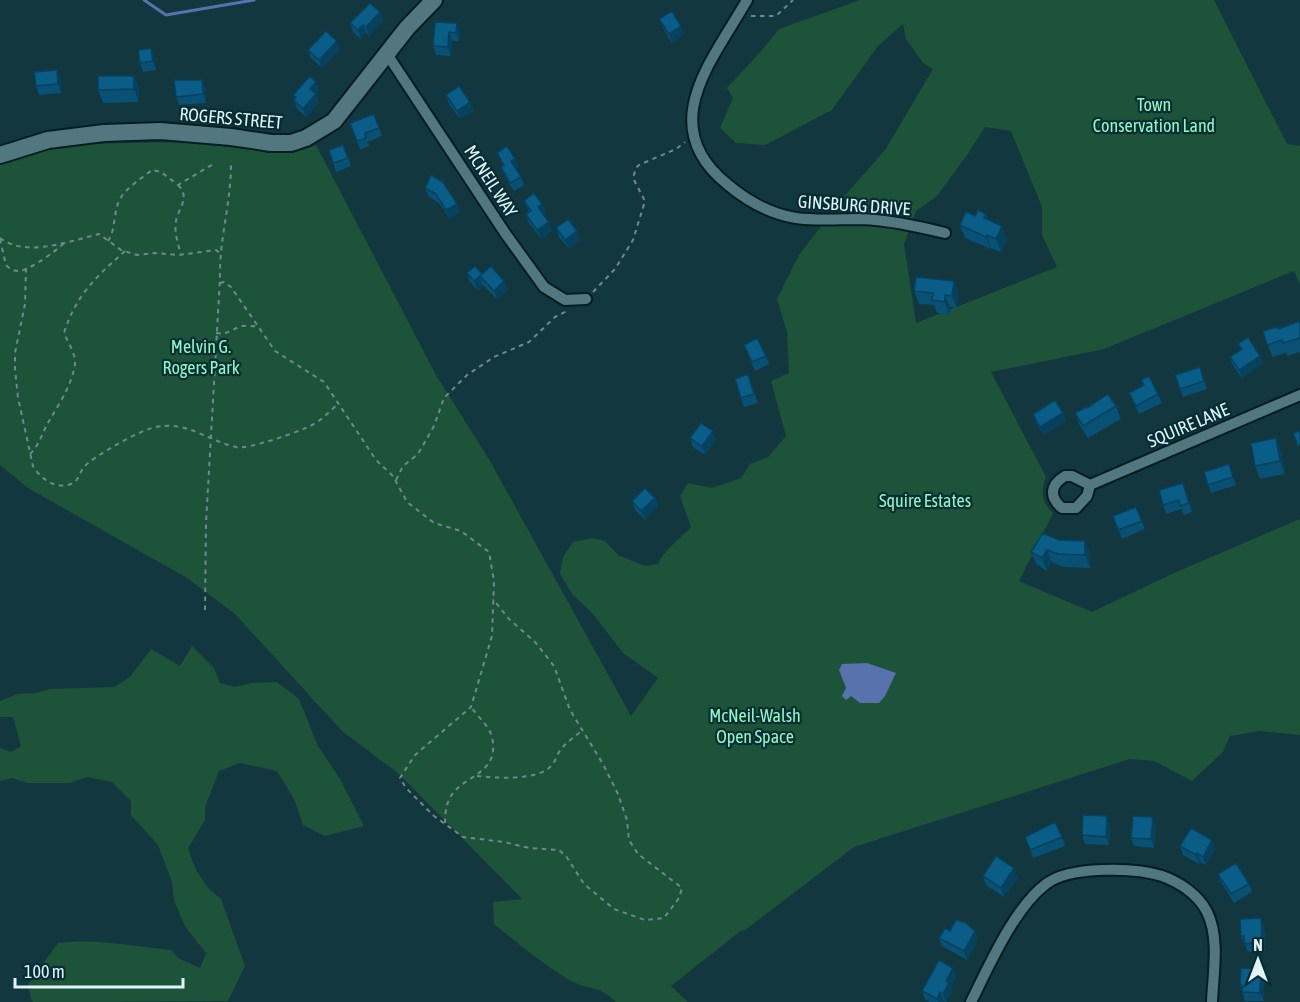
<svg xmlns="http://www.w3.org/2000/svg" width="1300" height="1002" viewBox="0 0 1300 1002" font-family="'Asap Condensed',sans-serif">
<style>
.green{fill:#1d5338;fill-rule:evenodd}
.water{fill:#5872ae}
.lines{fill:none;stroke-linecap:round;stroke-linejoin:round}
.stream{stroke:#5872ae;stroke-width:3}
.street-casing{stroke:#021d23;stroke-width:14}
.secondary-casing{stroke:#021d23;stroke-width:20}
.path{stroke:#6c8a8f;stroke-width:2;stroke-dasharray:4.5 4.5;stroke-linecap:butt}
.street{stroke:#52777f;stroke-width:10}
.secondary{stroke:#52777f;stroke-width:16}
.wall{fill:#085074}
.shaded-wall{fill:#06415e}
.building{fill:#095d87;stroke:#06415e;stroke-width:1.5}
.labels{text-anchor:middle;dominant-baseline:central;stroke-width:4.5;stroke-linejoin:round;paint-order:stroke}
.park-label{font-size:18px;fill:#8ffac0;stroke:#062d34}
.street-label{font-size:18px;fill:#e0f4f8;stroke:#062d34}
</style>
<rect width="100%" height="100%" fill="#12373e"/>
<path class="green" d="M860,0H1214L1287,144L1300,146V285L1294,271L1104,349L991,372L1046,477C1040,491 1042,503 1053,513L1019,581L1092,612L1174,573L1300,519V735L1260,731L1230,736L1223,752L1192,781L1154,761L1130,759L854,847L744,931L742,930L671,986L688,1002H616C600,985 584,990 566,978C541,962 517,943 494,924L493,902L522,899L399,774L342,731L235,614L187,578L28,488L0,465V163L32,152L72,144L187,142L221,145L267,152L292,153L316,145L436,375L490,461L631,716L658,678L623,653L593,614L572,594L560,574L563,557L573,542L592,538L605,541L618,555L645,566L658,564C665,548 679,540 691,527L680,496L688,483L712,488L741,478L750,464L768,457L786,436L771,381L789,373L787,332L777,299L799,255L842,199L885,150L933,69L923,63L906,39L903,24L878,46L832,110L765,145L736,143L720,128L733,98L727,88L763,49L779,29ZM985,127L1011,131L1042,207V235L1057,267L916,323L904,244L916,211L937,196L967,155Z
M192,646L214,668L220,683L234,687L252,683L277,682L299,699L318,746L340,779L364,826L325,836L303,825L294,799L277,771L240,763L219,771L205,807V820L188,848L196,870L208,888L221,899L245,966L228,1001L33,1002L31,999L28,984L58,943C97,938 132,946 171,950L178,958L200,968L206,953L186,928L174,901L172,882L158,845L131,815V801L112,782L87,777L70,783H27L12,778L0,781V748L11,752L21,746L13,717H0V701L18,694L36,693L49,689L114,687L130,677L151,649L180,666Z"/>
<path class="water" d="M867,663L896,673L885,696L879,703H860L851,696L846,700L842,696L846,688L839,670L842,664Z"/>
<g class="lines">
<path class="stream" d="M144,0L166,15L254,0"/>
<defs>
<path id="street" d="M747,0C713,60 654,125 727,184C746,200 771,214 796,218C817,221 838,219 860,219C889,220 916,226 945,233
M387,54L505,233L544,287L565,300L586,299
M1065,476H1072L1090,485L1087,496L1076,508H1062C1049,497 1050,485 1065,476Z
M1090,485L1300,395
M971,1002C989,966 1014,908 1046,884C1069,866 1135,867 1162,876C1179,882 1198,894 1207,912C1220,938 1213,974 1212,1002"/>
<path id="secondary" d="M0,155L48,140L104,133L160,131L231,137L271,143H291L306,138L334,121L407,28L434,0"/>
</defs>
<use href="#street" class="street-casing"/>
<use href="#secondary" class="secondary-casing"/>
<path class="path" d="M751,16H776L793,0
M178,185C191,198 178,208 176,221C174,232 178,244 181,255
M0,238C26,258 70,241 99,234L121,250L137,255L154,253L179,255L216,250L220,253
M0,239L6,265C10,269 13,271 19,271C30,270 56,251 64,243
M108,241C116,230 113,212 120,199C126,188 142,178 152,170L161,172L178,185L215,163
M26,268L25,304L15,353V369L18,398L33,466C40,478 55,490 71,484C79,481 79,473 84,467C92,457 139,431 152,428C186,419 205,440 236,447C248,450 298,432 310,426C321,421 330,411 339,403
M220,283L224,282L231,287L275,351L324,382L376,460L393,476L407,502L434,523L461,531L489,552L494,581L492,636L471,707L415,755L400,778L406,788L434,816L463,837L504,842L529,848L559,850L566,856L584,884L614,909L645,920L664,918L679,898L682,888L638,854L629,840L627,820L618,794L603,764L570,710L554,666L535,642L509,619L493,599
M593,292L615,269L633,240L645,201L633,178L636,168L639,165L676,149L685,142
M216,333C228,335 232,329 242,326C248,325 253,327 259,326
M30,454C40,444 42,433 49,421C59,404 72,385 75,364C76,354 68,343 64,333C76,295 96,277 125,251
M396,480L403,466L418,454L434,426L444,398L467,375L494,357L529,342L555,317L567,311
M205,610L206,523L220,278C219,240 231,203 231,165
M477,776C496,778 538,781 551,766C556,761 557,754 561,749C567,742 575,736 583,730
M445,823C445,814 446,804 451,796C463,775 503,774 491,734C487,724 478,717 472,708"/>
<use href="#street" class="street"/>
<use href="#secondary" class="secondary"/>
</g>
<path class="wall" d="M380,12L383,20L369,36L366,33L361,39L353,32L350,23Z
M659,19L685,34L672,43L663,28Z
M435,22L460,32L459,41H452L451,56L436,55L433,46Z
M337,41L340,49L322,68L311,58L308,50Z
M154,56L156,70L143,72L140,63Z
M57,70L60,78L61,93L39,95L36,86Z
M134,76L139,88V102L103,103L98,90Z
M202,80L205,88L206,103L179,105L176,97Z
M316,82L319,90L316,94L319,103L306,117L297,109L294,100L295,99L293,95Z
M446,95L470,102L473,111L460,119L449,104Z
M374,114L382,136L368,142L369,146L360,150L350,123Z
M343,145L351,166L336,172L329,150Z
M497,153L515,159L518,167L516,168L521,177L524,185L514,191L504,175L501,167L503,166Z
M425,188L457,204L460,212L450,219L439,203L428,196Z
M524,201L542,204L545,212L543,214L552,231L541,239L529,223L526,214L529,212Z
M986,214L988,220L1007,239L1001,252L991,248V249L965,238L960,225L975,216Z
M556,228L577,231L580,240L569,249L559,237Z
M467,273L482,274L504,281L508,290L497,299L483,285L478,290L470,282Z
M954,281L958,293L957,308L950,307L949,315L937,313L934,305L919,304L914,291Z
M1300,321V352L1287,356L1286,353L1272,357L1263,331L1278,329Z
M1238,344L1260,356L1263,364L1242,378L1233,366L1230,357L1241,350Z
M744,345L766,356L769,364L755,371Z
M1200,367L1207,389L1183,397L1175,375Z
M748,374L758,403L744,407L741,398Z
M1141,380L1158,394L1162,403L1139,414L1129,393L1143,386Z
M1116,406L1121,419L1088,438L1080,426L1075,413L1087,408Z
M1033,414L1066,421L1044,435L1036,423Z
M690,438L716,439L705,455L693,447Z
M1281,451L1285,474L1260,479L1255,466Z
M1229,464L1236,485L1211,493L1204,472Z
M1159,490L1186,491L1192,512L1184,515L1181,509L1166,514Z
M655,498L658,506L645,520L635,510L632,501Z
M1136,507L1145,529L1122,539L1113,516Z
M1059,540L1085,541L1090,554V568L1063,567L1052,562L1047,571L1036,564L1031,552Z
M1110,824L1109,845L1085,844L1082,835Z
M1156,826L1154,848L1134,846L1131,838Z
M1025,837H1062L1065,846L1033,858Z
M1180,846L1215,849L1206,865L1200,862L1199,864L1183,855Z
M1218,874L1249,884L1252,892L1234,903L1221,882Z
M983,876L1018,877L1004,897L986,885Z
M1264,926L1265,951L1248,952L1241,936Z
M950,931H975L978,940L967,960L942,946L939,938Z
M953,968L956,977L951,987L952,991L946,1002L944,1001L943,1002H930L925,999L922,991Z
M1261,969L1264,977V1001H1245L1240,985Z"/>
<path class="shaded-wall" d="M380,12L383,20L369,36L366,27Z
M457,23L460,32L459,41L456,33Z
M363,25L366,33L361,39L358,30Z
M681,26L685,34L672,43L669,34Z
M449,32L452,41L451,56L448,47Z
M337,41L340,49L322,68L319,60Z
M151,48L154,56L156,70L153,61Z
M57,70L60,78L61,93L58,84Z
M134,76L139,88V102L134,89Z
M202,80L205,88L206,103L203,94Z
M316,82L319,90L313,98L310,89Z
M316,94L319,103L306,117L303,109Z
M470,102L473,111L460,119L457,111Z
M515,159L518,167L515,169L511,161Z
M457,204L460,212L450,219L446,210Z
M542,204L545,212L541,216L538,207Z
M549,222L552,231L541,239L537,230Z
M1002,226L1007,239L1001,252L996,239Z
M577,231L580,240L569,249L565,240Z
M987,235L991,248V249L986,237Z
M480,276L483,285L478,290L474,281Z
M504,281L508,290L497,299L494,291Z
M954,281L958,293L957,308L952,296Z
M945,295L950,307L949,315L945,302Z
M1260,356L1263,364L1242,378L1239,370Z
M1063,413L1066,421L1044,435L1040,427Z
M713,431L716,439L705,455L702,446Z
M1276,438L1281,451L1285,474L1280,461Z
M655,498L658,506L645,520L641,511Z
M1085,541L1090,554V568L1085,555Z
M1047,550L1052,562L1047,571L1042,558Z
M1107,816L1110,824L1109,845L1106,837Z
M1153,817L1156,826L1154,848L1151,839Z
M1212,840L1215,849L1206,865L1203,857Z
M1197,853L1200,862L1199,864L1196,855Z
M1014,868L1018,877L1004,897L1001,888Z
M1261,918L1264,926L1265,951L1262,942Z
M975,931L978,940L967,960L964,951Z
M953,968L956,977L951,987L952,991L946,1002L943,994L946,981Z
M1261,969L1264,977V1001L1260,993Z
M940,992L944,1001L943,1002H938L937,999Z"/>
<path class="building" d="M370,3L380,12L366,27L363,25L358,30L350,23Z
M672,11L681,26L669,34L659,19Z
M435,22L457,23L456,33L449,32L448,47L433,46Z
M326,31L337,41L319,60L308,50Z
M151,48L153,61L140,63L138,50Z
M57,70L58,84L36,86L34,72Z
M98,76H134V89L98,90Z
M310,76L316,82L310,89L316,94L303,109L294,100L296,97L293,95Z
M174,80H202L203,94L176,97Z
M459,86L470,102L457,111L446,95Z
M374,114L379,128L365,133L366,138L357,141L350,123Z
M343,145L348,158L333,163L329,150Z
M507,146L515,159L511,161L521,177L510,183L501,167L504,165L497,153Z
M431,175L443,182L457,204L446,210L436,194L425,188Z
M534,193L542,204L538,207L549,222L537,230L526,214L531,211L524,201Z
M978,210L986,214L984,218L1002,226L996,239L987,235L986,237L960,225L966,211L975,216Z
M568,219L577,231L565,240L556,228Z
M475,266L482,274L474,281L467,273Z
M491,266L504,281L494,291L480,276Z
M916,277L954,281L952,296L945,295V302L932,300L933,293L914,291Z
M1300,321V338L1283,343L1282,340L1267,345L1263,331L1277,327L1278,329Z
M1248,337L1260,356L1239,370L1230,357L1242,349L1238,344Z
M757,338L766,356L752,362L744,345Z
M1200,367L1204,381L1180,389L1175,375Z
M748,374L754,394L741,398L735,379Z
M1149,376L1158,394L1136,406L1129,393L1144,385L1141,380Z
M1108,394L1116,406L1083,426L1075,413L1086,407L1087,408Z
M1055,400L1063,413L1040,427L1033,414Z
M701,423L713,431L702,446L690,438Z
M1300,431V445L1298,446L1293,433Z
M1276,438L1280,461L1255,466L1251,443Z
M1229,464L1233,477L1208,485L1204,472Z
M1183,483L1189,503L1180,506L1179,500L1163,505L1159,490Z
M645,488L655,498L641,511L632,501Z
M1136,507L1142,521L1118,530L1113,516Z
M1043,533L1059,540L1085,541V555L1058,554L1047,550L1042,558L1031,552Z
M1083,815L1107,816L1106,837L1082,835Z
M1133,816L1153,817L1151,839L1131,838Z
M1055,822L1062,837L1030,850L1025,837Z
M1191,828L1212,840L1203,857L1197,853L1196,855L1180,846Z
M996,856L1014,868L1001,888L983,876Z
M1236,863L1249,884L1231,894L1218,874Z
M1261,918L1262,942L1245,944L1244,936H1241L1240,919Z
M956,920L966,923L975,931L964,951L939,938L945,928L950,931Z
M939,960L953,968L946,981L949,982L943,994L940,992L937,999L922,991Z
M1241,968L1261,969L1260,993L1242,992V985H1240Z"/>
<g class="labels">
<g class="park-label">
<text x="1154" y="104">Town<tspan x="1154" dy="21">Conservation Land</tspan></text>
<text x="201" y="346">Melvin G.<tspan x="201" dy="21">Rogers Park</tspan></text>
<text x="925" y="500">Squire Estates</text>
<text x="755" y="715">McNeil-Walsh<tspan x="755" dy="21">Open Space</tspan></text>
</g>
<g class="street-label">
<text transform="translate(231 118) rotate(5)">ROGERS STREET</text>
<text transform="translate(491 181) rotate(57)">MCNEIL WAY</text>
<text transform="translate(854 205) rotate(4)">GINSBURG DRIVE</text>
<text transform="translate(1188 425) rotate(-23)">SQUIRE LANE</text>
</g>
</g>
<g transform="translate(1258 960)" stroke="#062d34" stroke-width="4.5" paint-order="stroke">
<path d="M0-4.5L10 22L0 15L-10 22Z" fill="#e0f4f8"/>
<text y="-9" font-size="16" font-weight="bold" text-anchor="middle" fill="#e0f4f8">N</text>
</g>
<path d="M15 978v9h168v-9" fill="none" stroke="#e0f4f8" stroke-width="3"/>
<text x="24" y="978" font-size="18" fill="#e0f4f8" stroke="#062d34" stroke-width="4.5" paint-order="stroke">100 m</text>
</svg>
